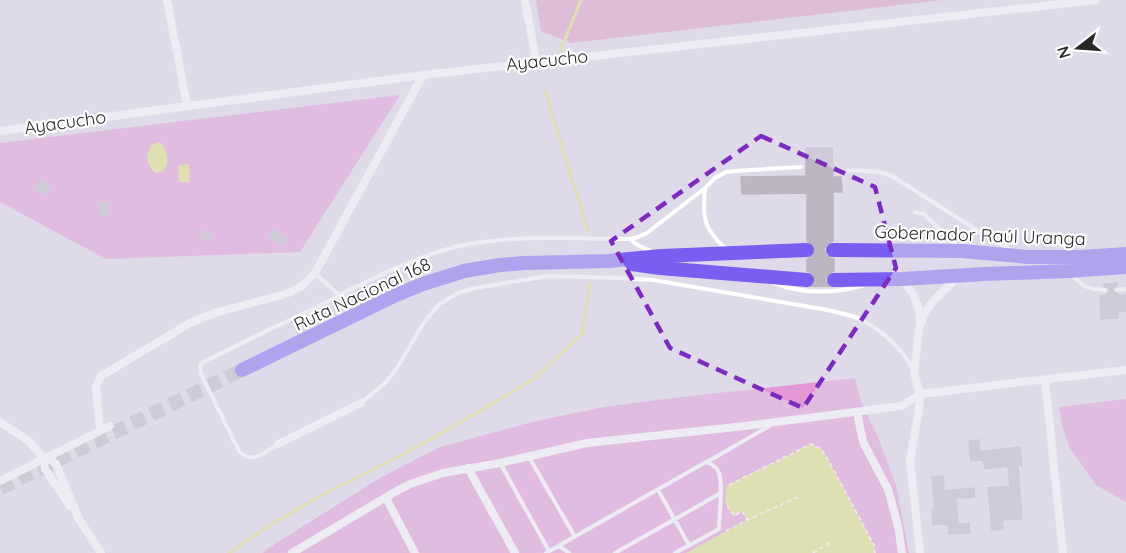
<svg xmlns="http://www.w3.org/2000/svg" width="1126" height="553" viewBox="0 0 1126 553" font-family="Quicksand,sans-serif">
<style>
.green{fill:#dc9ac0}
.pitch{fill:#e397d4}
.water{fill:#e1e474}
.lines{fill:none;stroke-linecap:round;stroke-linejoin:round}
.stream{stroke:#e1e474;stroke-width:3}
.building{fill:#bbb6c1;stroke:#bbb4c4;stroke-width:1.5}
.highway-tunnel{stroke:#bab6c2;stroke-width:14;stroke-dasharray:14 7;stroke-linecap:butt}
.path{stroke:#fff;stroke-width:1.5;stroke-dasharray:4.5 3;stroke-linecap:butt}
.lane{stroke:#fff;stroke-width:4}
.street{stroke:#fff;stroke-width:8}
.highway{stroke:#7a5df1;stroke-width:14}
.marked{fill:none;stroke:#7b2cbf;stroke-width:4.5;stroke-dasharray:12 8;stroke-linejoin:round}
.labels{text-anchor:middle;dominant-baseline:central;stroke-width:4.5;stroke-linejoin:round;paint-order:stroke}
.street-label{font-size:18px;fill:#282828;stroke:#fff}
</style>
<rect width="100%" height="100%" fill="#dfdae9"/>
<path class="green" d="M536,0H942L572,43L541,31Z"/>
<path class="pitch" d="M400,95L300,252L106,259L0,202V143Z
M855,378L860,399L877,435L896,485L909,553H263L267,549L380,478L440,447L532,422L604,407L673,398Z
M1126,399V502L1096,485L1070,448L1063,429L1059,407Z"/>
<path class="water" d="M160,142C168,152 171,162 162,172L155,173C146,163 145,155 152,144Z
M189,164L190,182H179L178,165Z
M811,444L820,448L826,456L874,545L875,553H686L747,520L742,511L734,516L725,502L726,486Z"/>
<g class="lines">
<path class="stream" d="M560,52L581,0
M545,91L588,231
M230,553L267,527L331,490L361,476L428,441L499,400L535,378L582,334L590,284"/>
</g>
<path class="building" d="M806,148H832L833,177H841L842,192H833V241L828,243L824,249L826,255L829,258L834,259V271L829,273L825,280L828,286H813L816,281L815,277L813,273L807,271V259L812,257L816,250L814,245L807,241V193L742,194L741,177L806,176Z
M41,179L51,186L45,195L35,188Z
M100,203H107L108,215H101Z
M273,229L287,240L282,246L268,235Z
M202,231L211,232V240L202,239Z
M1117,283V286L1114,288L1113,291L1118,294V296L1126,295V311L1118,312V318L1101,319L1100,296H1105L1109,291L1108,288L1104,286V284Z
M979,440L980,452L1020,447L1022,465H1018L1022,519L1002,520L1003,529L992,530L988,488L1010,486L1008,466L985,469L983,460L971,461L969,441Z
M943,476L944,491L974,488V497L956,498L958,524L969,523L970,533L949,534L948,524L933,525L932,510L935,509L932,477Z"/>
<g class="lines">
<path class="highway-tunnel" d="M807,250H833
M807,280H834
M0,488L242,370"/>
<path class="path" d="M729,485L811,444L820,448L826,456L874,545L875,553
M727,505L734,516L742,511L747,520
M726,531L747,520L801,496
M813,553L831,542"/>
<path class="lane" d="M848,170L880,172L892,176L994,241L1014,251
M705,189C702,218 704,229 726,249
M915,212L924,214L957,246
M630,239L636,244L652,252
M315,273L339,295C378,276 417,256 459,246C515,234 573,239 630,239L638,237L647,233L705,188L715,178L726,172L735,171L801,167
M1071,274C1083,287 1087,289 1105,290
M773,283C803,294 834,294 865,285
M1117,290L1126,289
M361,403L386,382L397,368L423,324L439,304L458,293L475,288L548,276L621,278L653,280L822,309C835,312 850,314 862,320C882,330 903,350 913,369
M278,445C265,452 251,465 239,451L201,374L200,365L203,362L339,296
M529,457L575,537
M707,462L771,425
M500,463L549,551
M658,490L689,545
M559,546L569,553
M546,553L706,462C711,464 716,466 718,471C724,481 719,516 719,529L675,553
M615,553L721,493"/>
<path class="street" d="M167,0L187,105
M525,0L536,61
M0,131L423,75L1096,0
M902,279L913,294L919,309L920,324L914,373L920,394L919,408L910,460L920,553
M921,322C930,298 943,294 958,276
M1045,380L1063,553
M857,412L863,442L888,489L898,526L902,553
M0,422L29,441L44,459L51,460L56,464L79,519
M100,431L96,386L101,376L190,323L214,313L286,294L302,286L315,273L423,75
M278,444L361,403
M44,459L45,469L70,506
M468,468L515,553
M0,481L110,426
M386,498L415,553
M77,516L101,553
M292,553L393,493L410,484L443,473L500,463L587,443L745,426L902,406L920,394L1126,370"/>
<path class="highway" d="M833,250L962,251L1028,257H1081L1126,254
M632,264L660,268L807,280
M834,280L902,279L985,274L1069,271L1126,267
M242,370L396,295L423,284L464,271L500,265L525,263L609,261L661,256L807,250"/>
</g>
<path d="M0 0H1126V553H0ZM761,136L875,187L896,268L803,408L670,348L611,241Z" fill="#dfdae9" fill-opacity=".55" fill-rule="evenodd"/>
<path class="marked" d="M761,136L875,187L896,268L803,408L670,348L611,241Z"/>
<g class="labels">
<g class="street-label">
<text transform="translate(547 60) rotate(-6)">Ayacucho</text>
<text transform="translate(65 122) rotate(-8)">Ayacucho</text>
<text transform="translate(980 235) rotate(2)">Gobernador Raúl Uranga</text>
<text transform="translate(362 294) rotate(-25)">Ruta Nacional 168</text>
</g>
</g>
<g transform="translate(1078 48) rotate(253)" stroke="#ffffff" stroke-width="4.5" paint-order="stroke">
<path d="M0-4.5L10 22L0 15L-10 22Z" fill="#282828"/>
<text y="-9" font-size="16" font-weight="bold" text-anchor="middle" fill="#282828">N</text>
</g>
</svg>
